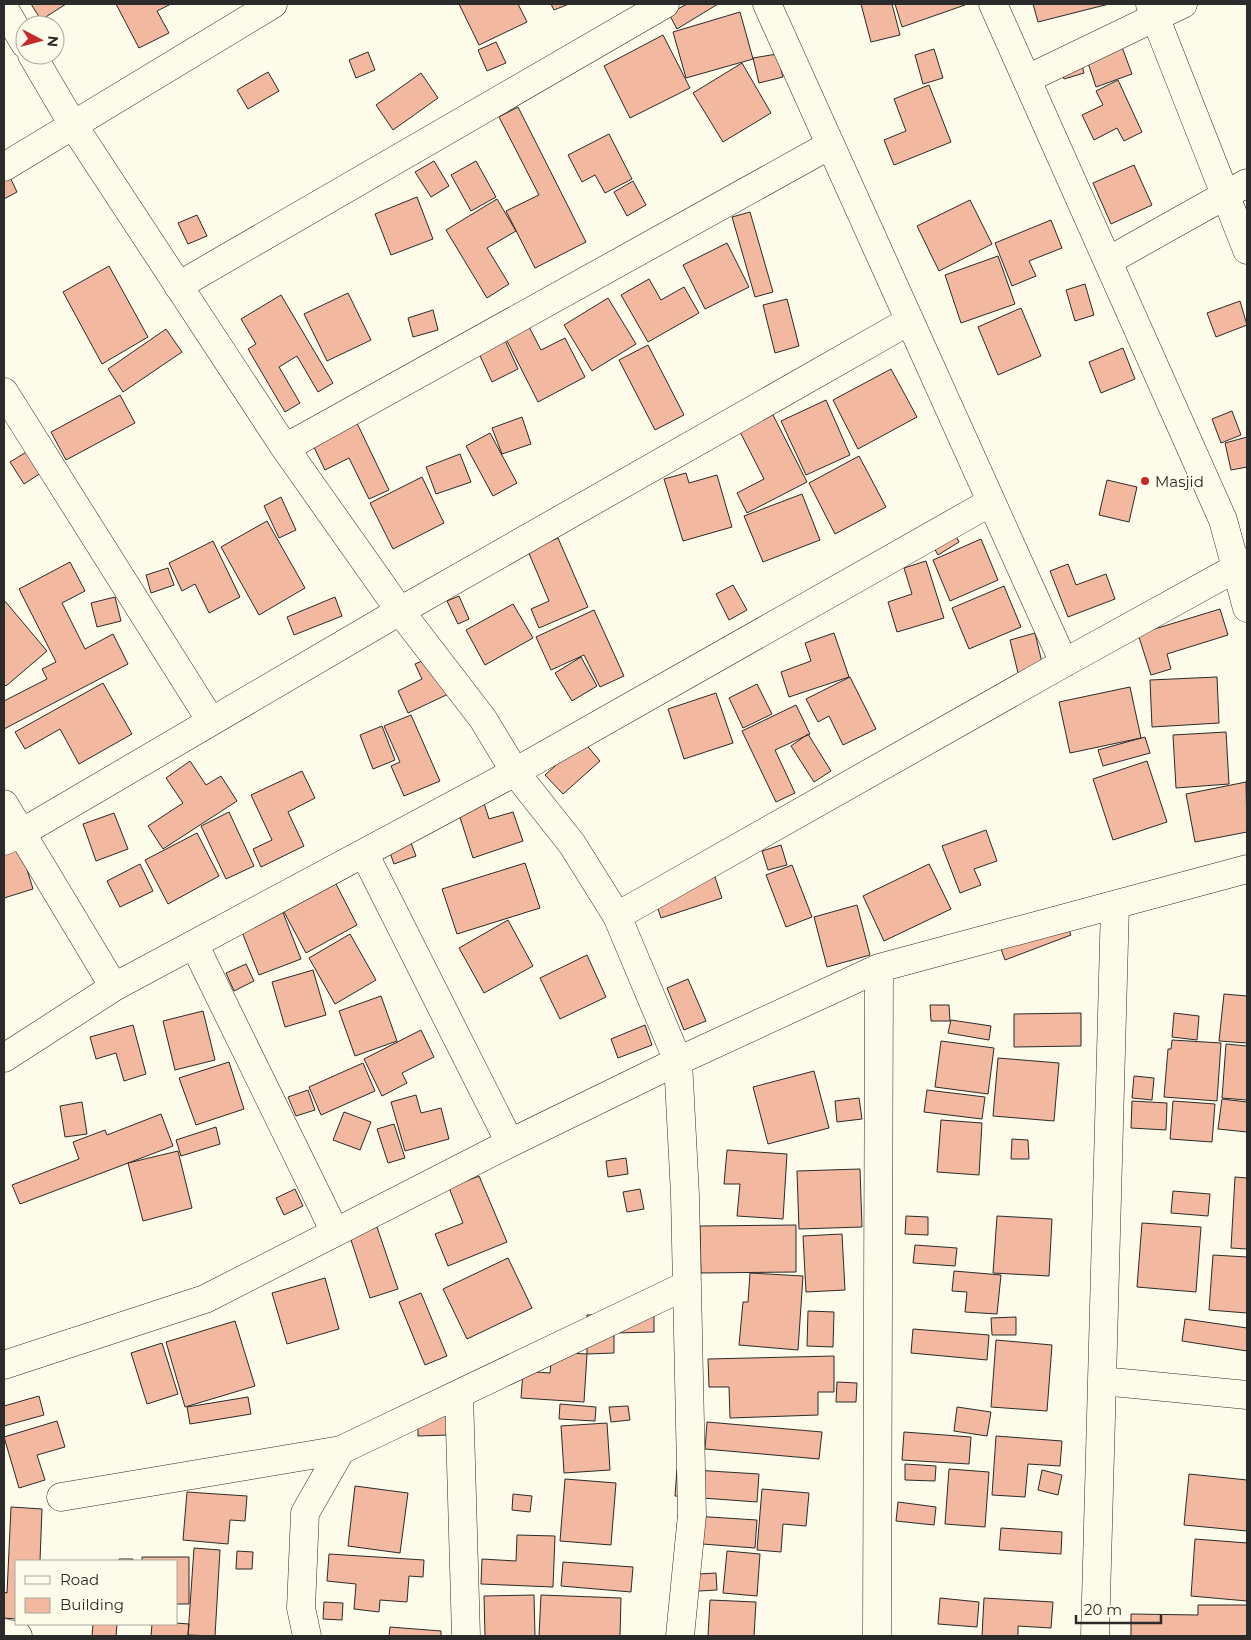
<svg xmlns="http://www.w3.org/2000/svg" width="1251" height="1640" viewBox="0 0 1251 1640" font-family="Montserrat,sans-serif">
<style>
.building{fill:#f2b8a0;stroke:#2b2b2b}
.lines{fill:none;stroke-linecap:round;stroke-linejoin:round}
.minor-casing{stroke:#2b2b2b;stroke-width:29}
.minor{stroke:#fdfbea;stroke-width:28}
.poi-dot{fill:#c62828;stroke:#fdfbea;stroke-width:2}
.labels{text-anchor:middle;dominant-baseline:central;stroke-width:4;stroke-linejoin:round;paint-order:stroke}
.poi-label{font-size:15px;fill:#2b2b2b;stroke:#fdfbea;text-anchor:start}
</style>
<rect width="100%" height="100%" fill="#fdfbea"/>
<path class="building" d="M31,4H66L41,20Z
M116,4H171L157,11L169,33L139,48Z
M459,4H518L527,22L479,45Z
M551,4H569L554,10Z
M687,4H718L677,29L669,14Z
M861,4H892L900,35L871,42Z
M895,4H965V5L902,27Z
M1033,4H1109L1038,22Z
M740,12L753,59L686,78L673,32Z
M663,35L690,88L630,118L604,66Z
M1119,39L1132,74L1096,87L1084,51Z
M496,42L506,63L487,71L478,50Z
M934,49L943,78L923,84L915,55Z
M368,52L375,70L356,78L349,60Z
M777,54L783,77L759,83L753,58Z
M1079,55L1084,73L1064,79L1058,61Z
M742,63L771,113L723,142L693,93Z
M268,72L279,91L248,109L237,90Z
M421,73L438,98L393,130L376,105Z
M1118,80L1142,132L1124,141L1117,128L1094,140L1082,115L1103,105L1096,91Z
M929,85L951,142L894,165L884,140L906,131L894,99Z
M518,107L586,242L535,268L506,211L539,195L499,117Z
M609,134L632,179L605,193L595,175L582,182L568,155Z
M434,161L449,186L431,197L415,172Z
M476,161L496,197L471,211L451,175Z
M1134,165L1152,205L1111,224L1093,183Z
M9,175L17,192L4,199V178Z
M633,181L646,205L627,216L614,192Z
M417,197L433,239L391,255L375,214Z
M497,199L516,231L487,248L509,284L487,298L446,230Z
M970,200L992,244L939,271L917,226Z
M750,212L773,292L755,297L732,217Z
M197,215L207,236L188,244L178,223Z
M1051,220L1062,248L1029,261L1036,276L1012,286L995,243Z
M727,243L749,287L705,309L683,265Z
M998,256L1015,304L961,323L945,275Z
M109,266L148,337L102,364L63,292Z
M649,279L661,300L684,287L699,313L648,342L621,295Z
M1085,284L1094,315L1075,321L1066,290Z
M348,293L371,340L327,361L304,314Z
M281,295L333,383L318,392L297,356L279,367L300,403L285,412L248,349L256,344L241,319Z
M608,298L636,344L592,371L564,325Z
M787,299L799,346L775,353L763,305Z
M1240,301L1247,325L1216,337L1207,313Z
M1021,308L1041,356L998,375L978,327Z
M433,310L438,330L413,337L408,318Z
M526,321L541,350L565,338L585,377L538,402L503,333Z
M166,329L182,352L123,392L108,369Z
M502,334L518,369L492,382L476,347Z
M648,345L684,415L655,430L619,360Z
M1123,348L1135,379L1101,393L1089,362Z
M891,369L917,417L858,449L833,400Z
M120,395L135,423L66,460L51,432Z
M826,400L850,455L806,475L781,421Z
M1232,411L1241,435L1221,443L1212,419Z
M772,413L807,482L747,513L737,493L764,479L739,430Z
M522,417L531,444L502,454L492,428Z
M356,421L389,490L369,499L349,458L325,470L312,443Z
M490,433L517,483L493,496L466,446Z
M1247,437V467L1231,470L1225,443Z
M28,451L41,473L24,484L10,462Z
M460,454L471,482L436,494L426,467Z
M859,456L886,507L835,534L809,483Z
M686,473L689,483L717,475L732,527L683,541L664,479Z
M422,477L444,523L393,549L370,503Z
M1107,480L1137,487L1129,522L1099,515Z
M802,494L820,540L763,562L744,516Z
M281,497L296,530L279,538L264,506Z
M267,521L305,588L259,615L221,547Z
M951,527L959,542L938,555L929,539Z
M558,538L588,607L539,628L531,609L549,601L528,551Z
M981,539L998,580L950,601L933,560Z
M213,541L240,597L209,613L195,584L182,591L169,563Z
M926,561L944,618L897,632L888,602L912,594L904,568Z
M70,562L85,591L62,603L85,649L113,634L128,664L4,729V701L47,679L42,669L56,662L19,589Z
M1068,564L1076,585L1106,574L1115,599L1068,617L1050,571Z
M168,568L174,585L151,593L146,575Z
M733,585L747,610L729,620L716,594Z
M1004,586L1021,627L969,649L952,608Z
M459,596L469,619L458,624L447,601Z
M115,597L121,621L97,627L91,603Z
M335,597L342,616L294,635L287,617Z
M4,600L47,651L6,686L4,684Z
M513,604L533,638L485,665L466,630Z
M1220,609L1228,635L1167,654L1171,669L1151,675L1138,634Z
M594,610L624,676L600,687L584,655L551,670L536,637Z
M834,633L849,677L789,697L781,672L811,661L805,643Z
M1035,633L1044,671L1019,677L1010,640Z
M443,652L459,689L408,713L398,691L422,679L415,664Z
M581,657L597,686L572,701L555,673Z
M850,677L876,729L843,745L829,716L818,722L806,699Z
M1217,677L1219,723L1152,727L1150,680Z
M103,683L132,734L79,764L60,729L25,749L15,732Z
M757,684L772,714L743,728L729,698Z
M1130,687L1141,738L1070,753L1059,702Z
M716,693L733,743L684,759L668,709Z
M796,705L810,734L775,750L795,793L776,802L742,731Z
M411,715L440,781L404,796L391,766L400,762L384,726Z
M382,726L395,760L373,769L360,735Z
M1226,732L1229,784L1176,788L1173,735Z
M808,734L831,771L814,782L791,746Z
M1145,737L1150,753L1103,766L1098,750Z
M583,741L600,761L563,794L545,775Z
M190,761L206,785L221,776L237,801L163,849L148,826L183,803L166,778Z
M1147,761L1167,822L1113,840L1093,779Z
M302,771L315,798L288,812L304,846L261,867L253,849L272,840L251,795Z
M1246,782L1247,832L1195,842L1186,794Z
M482,797L489,819L513,812L523,841L473,858L456,805Z
M229,812L254,866L226,879L201,826Z
M114,813L128,849L96,861L83,824Z
M986,830L997,861L974,869L981,885L960,893L942,846Z
M197,833L219,876L168,904L145,860Z
M408,835L416,856L394,864L386,842Z
M19,843L33,889L4,898V848Z
M781,845L787,865L768,870L762,851Z
M525,863L540,908L457,934L442,889Z
M140,864L153,891L120,907L107,881Z
M929,864L951,909L884,941L863,896Z
M792,865L812,917L786,927L766,875Z
M715,877L722,898L661,918L654,897Z
M335,882L357,925L306,953L283,910Z
M857,905L870,955L827,967L814,917Z
M282,910L301,959L259,975L240,927Z
M1061,911L1071,935L1005,960L996,935Z
M508,920L533,966L484,993L459,948Z
M350,934L376,980L335,1004L309,958Z
M587,955L606,997L560,1019L540,978Z
M246,964L254,981L234,991L226,973Z
M313,970L326,1015L285,1027L272,982Z
M688,979L706,1021L684,1030L667,988Z
M1224,994L1247,996V1043L1219,1041Z
M381,996L397,1041L355,1056L339,1011Z
M930,1005H949L950,1021H931Z
M203,1011L215,1060L175,1070L163,1021Z
M1081,1013V1046L1014,1047V1014Z
M1174,1013L1199,1016L1197,1040L1172,1037Z
M951,1020L991,1026L989,1040L948,1033Z
M133,1025L146,1074L124,1081L116,1053L96,1059L90,1037Z
M645,1025L652,1045L618,1058L611,1039Z
M421,1030L434,1057L402,1073L407,1083L382,1096L364,1059Z
M1172,1040L1221,1043L1217,1101L1164,1097L1168,1049H1171Z
M941,1041L994,1048L988,1094L935,1087Z
M1226,1044L1247,1046V1100L1222,1098Z
M998,1058L1059,1063L1054,1121L993,1116Z
M229,1062L244,1109L196,1125L179,1078Z
M363,1063L375,1091L321,1115L309,1087Z
M814,1071L829,1128L768,1144L753,1087Z
M1134,1076L1154,1078L1152,1100L1132,1098Z
M308,1090L315,1110L296,1116L288,1097Z
M927,1090L985,1097L982,1119L924,1112Z
M416,1095L421,1113L441,1108L449,1139L405,1151L391,1102Z
M859,1098L862,1119L837,1122L835,1101Z
M1222,1099L1247,1102V1132L1218,1129Z
M1132,1101L1167,1103L1166,1130L1131,1128Z
M1173,1101L1215,1104L1212,1142L1170,1139Z
M82,1102L87,1134L65,1137L60,1106Z
M344,1112L371,1122L360,1150L333,1140Z
M161,1114L173,1146L20,1204L12,1185L79,1159L73,1142L105,1130L107,1135Z
M941,1120L982,1123L979,1175L937,1172Z
M394,1124L405,1158L388,1163L377,1129Z
M216,1127L220,1144L181,1156L176,1140Z
M1012,1139L1028,1140L1029,1159H1011Z
M727,1150L787,1154L783,1219L737,1216L740,1184H724Z
M178,1151L192,1208L143,1221L128,1163Z
M626,1158L628,1174L608,1177L606,1161Z
M860,1169L862,1227L799,1229L797,1171Z
M479,1176L507,1242L448,1266L435,1234L463,1223L449,1188Z
M1235,1177L1247,1178V1249L1231,1248Z
M295,1189L303,1206L284,1215L276,1198Z
M640,1189L644,1209L627,1212L623,1192Z
M1173,1191L1210,1194L1208,1216L1171,1213Z
M906,1216L928,1217V1235L905,1234Z
M997,1216L1052,1219L1049,1276L993,1273Z
M1142,1223L1201,1227L1196,1292L1137,1287Z
M796,1225V1272L701,1273L700,1226Z
M377,1227L398,1289L370,1298L350,1237Z
M842,1234L845,1290L806,1292L803,1236Z
M915,1245L957,1248L955,1266L913,1263Z
M1213,1255L1247,1257V1313L1209,1310Z
M508,1258L532,1308L467,1339L443,1289Z
M954,1271L1001,1275L997,1314L965,1312L967,1292L952,1291Z
M750,1273L803,1276L798,1350L739,1345L743,1302H748Z
M325,1278L339,1329L287,1344L272,1293Z
M421,1293L447,1356L425,1365L399,1302Z
M808,1311L834,1312L833,1347L807,1346Z
M654,1313V1332L614,1333V1353L587,1354V1315Z
M1016,1317V1335H992L991,1318Z
M1185,1319L1247,1328V1351L1182,1341Z
M235,1321L255,1386L185,1407L166,1342Z
M913,1329L989,1335L987,1360L911,1353Z
M996,1340L1052,1345L1047,1411L991,1407Z
M162,1343L178,1394L147,1404L131,1353Z
M552,1352L587,1354L584,1402L521,1398L523,1371L550,1373Z
M834,1356V1392H818V1415L730,1418L729,1387H709L708,1359Z
M837,1382L857,1383L856,1402H836Z
M39,1396L44,1415L4,1426V1406Z
M248,1397L251,1414L190,1424L187,1407Z
M560,1404L596,1407L595,1421L559,1419Z
M628,1406L630,1420L611,1422L609,1407Z
M957,1407L991,1412L987,1436L954,1431Z
M418,1416H448V1435L418,1436Z
M57,1421L65,1447L37,1455L45,1480L19,1488L4,1437Z
M707,1422L822,1432L819,1459L705,1449Z
M607,1423L610,1470L564,1473L561,1426Z
M904,1432L971,1437L969,1464L902,1460Z
M996,1436L1062,1441L1060,1466L1028,1464L1025,1497L992,1495Z
M905,1464L936,1466L935,1481L905,1480Z
M677,1469L759,1474L757,1502L675,1496Z
M949,1469L989,1472L985,1527L945,1524Z
M1042,1470L1062,1475L1058,1495L1038,1490Z
M1189,1474L1247,1480V1531L1184,1525Z
M565,1479L616,1483L611,1545L560,1541Z
M355,1486L408,1493L400,1553L348,1546Z
M762,1489L809,1493L806,1526L783,1524L781,1552L757,1550Z
M187,1492L247,1496L245,1521L230,1520L228,1544L183,1540Z
M513,1494L532,1496L530,1512L512,1510Z
M898,1502L936,1507L934,1525L896,1521Z
M11,1507L42,1509L40,1561H16V1619L4,1618V1592L7,1593Z
M678,1515L757,1520L755,1548L676,1542Z
M1001,1528L1062,1532L1061,1554L999,1550Z
M517,1535L555,1536L553,1587L481,1584L482,1559L516,1561Z
M1195,1539L1247,1543V1601L1191,1596Z
M194,1548L220,1550L215,1636L188,1635Z
M237,1551L253,1552L252,1569H236Z
M727,1551L760,1554L757,1596L723,1593Z
M329,1554L424,1560L423,1577L409,1576L407,1602L380,1600L379,1612L354,1609L356,1584L327,1581Z
M142,1557H189V1604H176V1561H142Z
M119,1559H133V1561H119Z
M563,1562L633,1567L631,1592L561,1586Z
M716,1573L717,1590L682,1592L681,1575Z
M534,1595L535,1636H485L484,1596Z
M541,1595L621,1598L620,1636H539Z
M940,1598L979,1602L977,1627L938,1624Z
M984,1598L1053,1602L1051,1628L1018,1626V1636H982Z
M710,1600L756,1602L754,1636H708Z
M324,1602L343,1603L342,1620L323,1619Z
M1198,1605H1247V1636H1131V1614L1198,1615Z
M176,1623L189,1624L188,1636H151L152,1624Z
M93,1624H117L116,1636H92Z
M390,1627L441,1631V1636H389Z"/>
<g class="lines">
<defs>
<path id="minor" d="M767,4L1064,663
M993,4L1223,520L1247,608
M1150,4L1247,250
M4,8L25,44
M32,55L73,125L285,448L400,611L483,719L515,772L572,844L617,916L678,1061L685,1195L692,1515L680,1636
M1027,79L1183,4
M4,167L273,4
M1108,261L1247,183
M178,286L665,4
M4,392L211,721
M285,448L830,145
M4,804L114,987
M4,841L21,833L400,611L909,321
M364,853L510,1143
M617,916L1064,663L1247,562
M194,944L335,1232
M4,1058L114,987L515,772L991,502
M4,1365L205,1299L510,1143L678,1061L879,968L1247,869
M1102,1381L1247,1395
M459,1394L466,1636
M61,1497L341,1450
M4,1633L18,1636
M307,1636L301,1608L305,1513L341,1450L687,1285
M877,1636L879,968
M1095,1636L1115,905"/>
</defs>
<use href="#minor" class="minor-casing"/>
<use href="#minor" class="minor"/>
</g>
<circle class="poi-dot" cx="1145" cy="481" r="5"/>
<g class="labels">
<g class="poi-label">
<text x="1155" y="481">Masjid</text>
</g>
</g>
<rect width="1251" height="1640" fill="none" stroke="#2b2b2b" stroke-width="10"/>
<rect x="15" y="1560" width="162" height="65" fill="#fdfbea" stroke="#a9a89e"/>
<rect x="25" y="1576" width="25" height="8" fill="#fdfbea" stroke="#a9a89e"/>
<text x="60" y="1585" font-size="15" fill="#2b2b2b">Road</text>
<rect x="25" y="1598" width="25" height="15" fill="#f2b8a0" stroke="#a9a89e"/>
<text x="60" y="1610" font-size="15" fill="#2b2b2b">Building</text>
<g transform="translate(40 40) rotate(96)"><circle r="24" fill="#fdfbea" stroke="#a9a89e"/>
<path d="M0-4L9 19L0 12L-9 19Z" fill="#c62828"/>
<text y="-8" font-size="14" font-weight="bold" text-anchor="middle" fill="#2b2b2b">N</text>
</g>
<path d="M1076 1615v8h85v-8" fill="none" stroke="#2b2b2b" stroke-width="2.5"/>
<text x="1084" y="1615" font-size="15" fill="#2b2b2b" stroke="#fdfbea" stroke-width="4" paint-order="stroke">20 m</text>
</svg>
